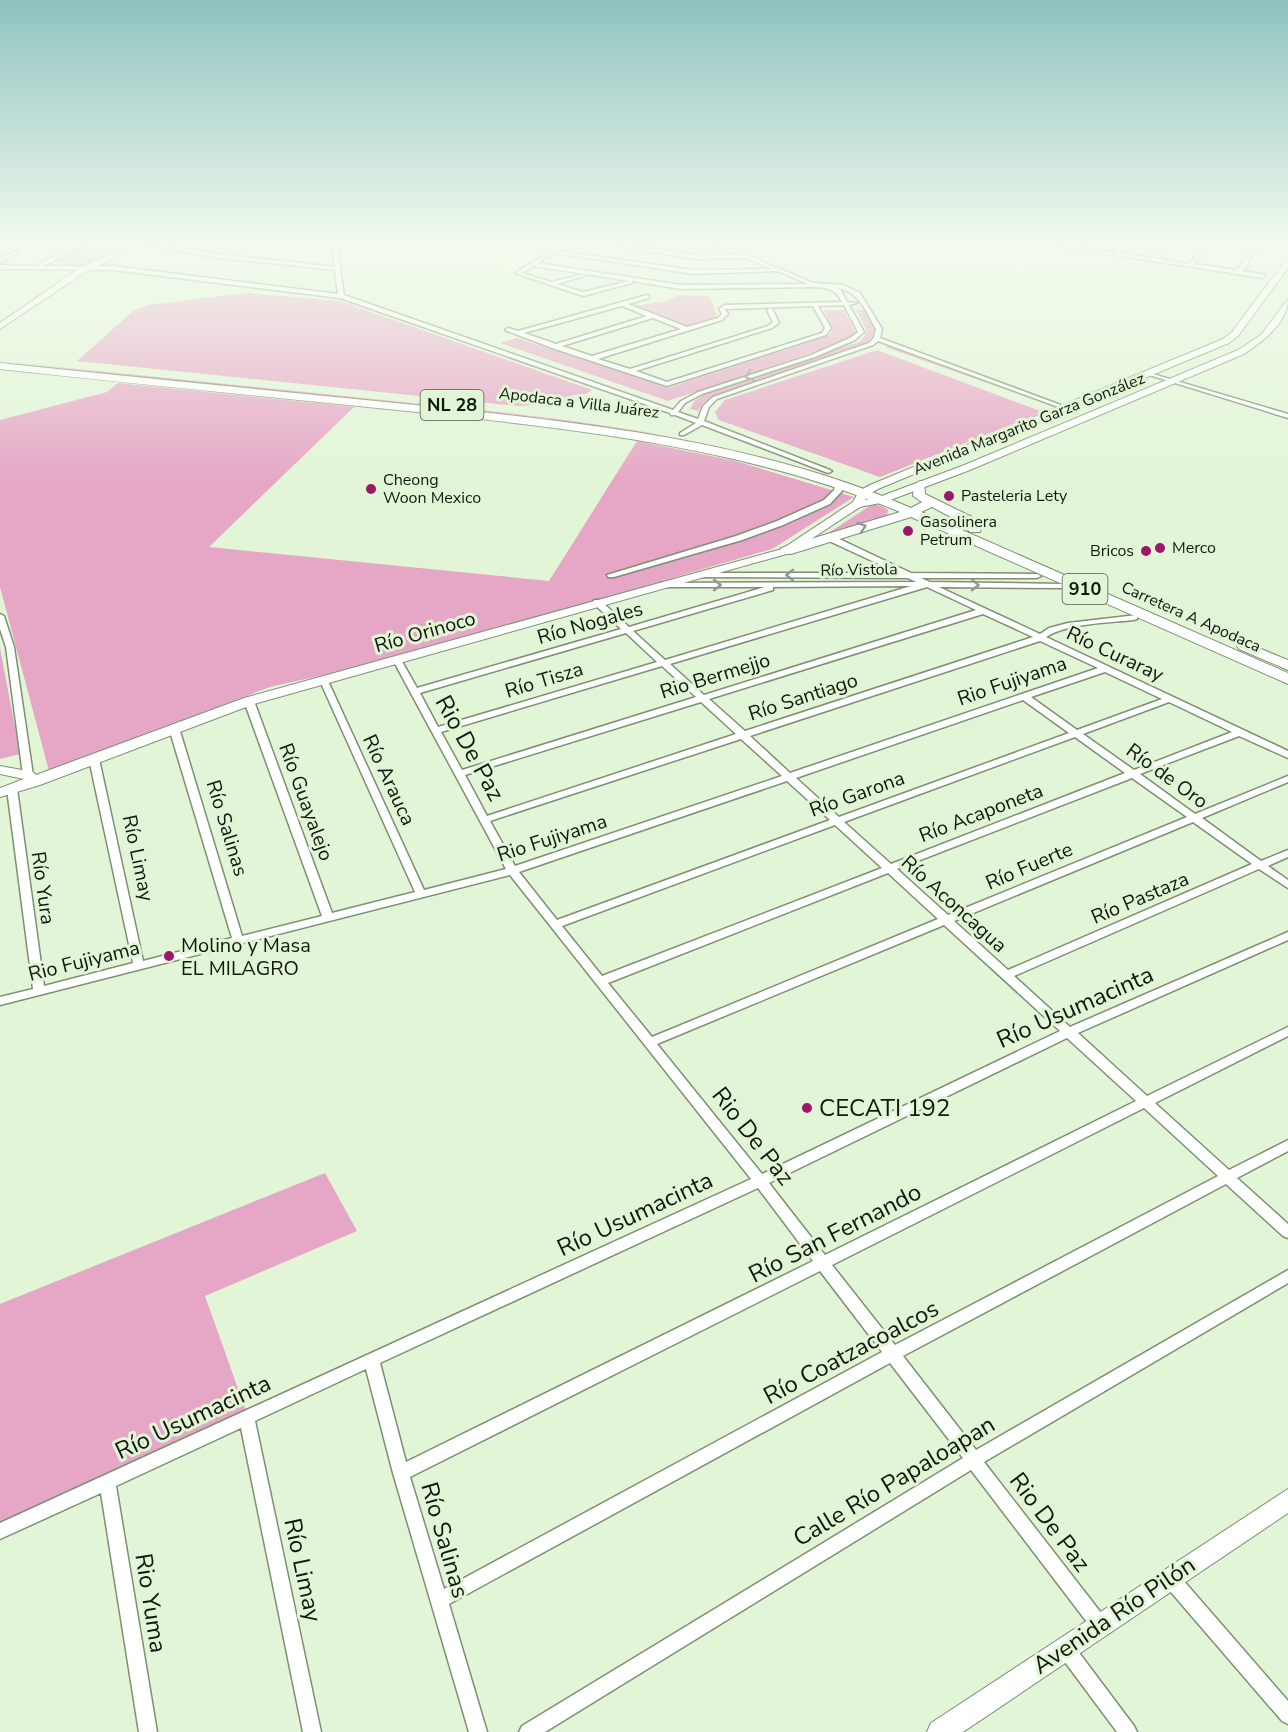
<svg xmlns="http://www.w3.org/2000/svg" width="1288" height="1732" viewBox="0 0 1288 1732" font-family="'Nunito Sans',sans-serif">
<style>
.green{fill:#e6a6c5}
.lines{fill:none;stroke-linecap:round;stroke-linejoin:round}
.street-casing{stroke:#7e8f73;stroke-width:3}
.secondary-casing{stroke:#7e8f73;stroke-width:2}
.primary-casing{stroke:#7e8f73;stroke-width:2}
.street{fill:#fff;fill-rule:evenodd}
.secondary{fill:#fff;fill-rule:evenodd}
.primary{fill:#fff;fill-rule:evenodd}
.oneway{stroke:#949792}
.poi-dot{fill:#9c176a;stroke:#e2f5d6;stroke-width:2}
.labels{text-anchor:middle;dominant-baseline:central;stroke-width:6;stroke-linejoin:round;paint-order:stroke}
.far-street-label{font-size:16px;fill:#11180d;stroke:#e2f5d6}
.far-poi-label{font-size:16px;fill:#11180d;stroke:#e2f5d6;text-anchor:start}
.shield{fill:#e2f5d6;stroke:#505a49;stroke-width:1.5}
.shield-label{font-size:18px;font-weight:bold;fill:#11180d}
.street-label{font-size:20px;fill:#11180d;stroke:#e2f5d6}
.poi-label{font-size:20px;fill:#11180d;stroke:#e2f5d6;text-anchor:start}
.near-street-label{font-size:24px;fill:#11180d;stroke:#e2f5d6}
.near-poi-label{font-size:24px;fill:#11180d;stroke:#e2f5d6;text-anchor:start}
</style>
<rect width="100%" height="100%" fill="#e2f5d6"/>
<path class="green" d="M91,242H124L130,245L89,265L53,261Z
M603,243L712,245L734,256H699Z
M245,293L340,301L592,390C585,396 579,393 570,396C552,400 537,406 518,406L77,361L133,311L148,305Z
M679,295L710,296L718,318L687,328L634,306L662,302Z
M824,310H844L856,334L846,341L668,401L500,343L517,338L668,388L827,336L833,331Z
M856,310H865C871,321 881,334 868,344L717,394L703,403L698,411L690,409L695,400L709,392L861,341L867,331Z
M888,345L1059,408L885,347Z
M877,350L1043,412L880,477L719,420L715,412L725,400Z
M0,361C128,374 255,387 383,400C544,416 705,432 858,486L770,460L612,428Z
M118,383L354,407L209,547L549,581L637,441L736,461L854,497L772,549L391,660L270,687L49,771L0,587V420L107,392Z
M873,504L882,506L888,510L887,516L819,539Z
M0,648L20,754L0,759Z
M325,1173L357,1231L205,1296L247,1414L0,1527V1304Z"/>
<g class="lines">
<defs>
<path id="street" d="M82,242H89L44,266H113L338,294L335,270L211,257L135,242H148L211,253L335,267L332,242H337L340,268L342,269L340,270L344,295L673,410L681,401L698,392L811,355L850,338L858,332L844,305L818,306L831,328L826,335L667,386L552,348L505,330L508,328L518,331L647,295L649,296V298L628,304L687,327L718,318L722,314L719,309L725,305L842,302C836,290 829,288 817,287L681,289L632,281V283L583,296L515,273L566,242H572L559,251L693,270L771,269L746,258L695,259L592,242H608L695,255H739L709,242H717L813,283L843,285L860,293L882,329L880,338L1066,407L1061,408L878,341L873,345L717,399L709,407L704,421L830,470L832,471L828,473L702,425L684,435H680V433L696,423L675,415H671L670,413L340,298L113,270L0,269V265L39,266V264ZM555,253L693,274L778,271L808,284L681,285L538,263ZM534,266L629,281L583,292L557,284L585,276V274L551,282L522,273ZM836,288C859,290 866,312 876,329L874,338L869,343L713,397L703,406L698,419L678,412L685,403L702,394L815,357L855,340L864,332L849,305L857,303L847,302L841,290ZM622,306L647,316L556,344L524,333ZM813,306L825,328L822,333L667,382L636,371L772,328L779,323L773,310L770,308L767,310L773,322L768,326L630,369L598,359L722,320L728,314L725,309H726ZM653,318L681,329L592,356L562,346Z
M1030,242H1046L1114,253L1124,242H1129L1119,253L1153,258L1167,242H1172L1158,259L1189,264L1208,242H1212L1194,264L1236,270C1247,262 1249,242 1268,242L1250,257L1247,267L1242,271L1265,275L1263,278Z
M0,246L18,252L19,253L0,262V258L11,253L0,250Z
M1146,372L1288,414V418L1146,374Z
M836,482L843,484L842,491L830,504L783,525L742,540L614,577H608L607,575L736,536L777,521L824,500L834,490Z
M827,536H833L911,573L1037,574L1041,576L1037,578H921L930,582L1063,584V588H1060L939,587L1040,634L1049,628L1068,623L1137,615V619L1134,620C1107,623 1069,623 1046,637L1288,751V758L1239,736L1140,774L1195,814L1288,776V782L1202,818L1261,861L1288,850V857L1268,866L1288,880V888L1259,869L1014,976L1070,1027L1288,932V940L1078,1033L1147,1096L1288,1027V1036L1155,1103L1229,1170L1288,1140V1151L1237,1178L1288,1224V1238L1283,1236L1226,1184L903,1356L976,1450L1288,1270V1283L984,1462L1105,1618L1108,1624L1105,1630L1099,1633L1093,1630L971,1470L545,1732H519L522,1726L963,1458L890,1363L449,1604L487,1732H469L393,1473L366,1369L255,1421L321,1732H303L241,1428L116,1486L157,1732H139L101,1493L0,1539V1523L751,1179L510,875L0,1005V997L33,989L7,789L12,786L17,789L44,986L133,963L89,759L91,757H97L99,759L143,961L232,938L169,728L171,726L174,725L179,728L242,936L322,916L244,701L246,699L249,698L254,701L332,913L415,892L320,681L321,679L324,678L328,681L424,890L506,869L393,660L394,658H400L417,688L621,629L594,604V600H600L629,627L765,587H659V583H662L916,582L908,578L699,577L695,575L699,573H898L827,540ZM911,586L665,660L633,631L773,590V587ZM927,587L976,610L704,695L670,664ZM983,614L1033,637L745,731L709,699ZM626,633L657,662L438,727L420,693ZM1040,641L1098,668L790,773L750,736ZM662,666L696,697L462,770L441,732ZM1105,672L1162,699L1077,730L1031,697ZM1023,700L1069,733L839,817L796,778ZM701,702L736,734L487,816L465,775ZM1169,702L1232,732L1134,770L1083,734ZM1075,737L1125,773L891,864L844,822ZM741,739L782,776L515,866L490,821ZM1132,778L1187,817L948,915L897,869ZM787,781L830,820L557,920L519,872ZM1193,822L1252,864L1008,970L954,921ZM835,825L882,868L602,976L562,926ZM888,873L938,919L652,1037L608,983ZM944,925L1060,1031L762,1174L657,1044ZM1067,1038L1136,1101L825,1255L769,1183ZM1144,1108L1218,1176L895,1345L832,1265ZM758,1188L813,1261L406,1462L380,1363ZM820,1271L882,1352L444,1589L410,1477Z
M0,614L4,616L14,647L33,775L28,778L23,775L6,647L0,629Z
M1170,1570L1176,1572L1288,1701V1724L1282,1721L1164,1584L1162,1578L1164,1572Z
M1065,1639L1071,1642L1134,1726L1137,1732H1117L1059,1654L1056,1648L1059,1642Z"/>
<path id="secondary" d="M135,242H145L84,273L0,329V323L78,269Z
M1285,261H1288V268L1238,336L1229,343L878,489L867,495L865,500L879,497L962,466L1238,350L1261,335L1288,299C1288,323 1262,342 1244,354L970,470L885,502L860,507L790,553L254,704L40,785L0,797V788L24,779L0,774V766L33,772L36,775L244,698L782,549L853,502L859,491L870,485L1223,339L1232,332Z
M1288,1489V1513L963,1732H927L931,1723Z"/>
<path id="primary" d="M0,363C139,378 278,391 416,405C582,423 757,440 911,508L922,502L913,496L914,485L920,481L924,482L925,494L972,517L981,529L980,532H970L962,523L932,507L921,512L1288,673V684L911,517L791,554H781V548L900,512C744,446 573,429 407,411C271,397 135,384 0,369Z
M1244,642L1288,660V670L1239,649L1237,646Z"/>
</defs>
<use href="#street" class="street-casing"/>
<use href="#secondary" class="secondary-casing"/>
<use href="#primary" class="primary-casing"/>
<use href="#street" class="street"/>
<use href="#secondary" class="secondary"/>
<use href="#primary" class="primary"/>
</g>
<defs><path id="oneway-chevron" d="M-2-3.5L2.5 0L-2 3.5" fill="none" stroke-width="1.6" stroke-linecap="round" stroke-linejoin="round" transform="scale(1.5)"/></defs>
<g class="oneway">
<use href="#oneway-chevron" transform="translate(749 376) rotate(162)"/>
<use href="#oneway-chevron" transform="translate(862 527) rotate(-18)"/>
<use href="#oneway-chevron" transform="translate(790 575) rotate(-180)"/>
<use href="#oneway-chevron" transform="translate(717 585)"/>
<use href="#oneway-chevron" transform="translate(975 585) rotate(1)"/>
</g>
<linearGradient id="sky" x2="0" y2="1"><stop stop-color="#8ec3c0"/><stop offset="0.5" stop-color="#f2faed"/><stop offset="1" stop-color="#f2faed" stop-opacity="0"/></linearGradient>
<rect width="1288" height="485" fill="url(#sky)"/>
<g class="poi-dot">
<circle cx="371" cy="489" r="6"/>
<circle cx="949" cy="496" r="6"/>
<circle cx="908" cy="531" r="6"/>
<circle cx="1160" cy="548" r="6"/>
<circle cx="1146" cy="551" r="6"/>
<circle cx="169" cy="956" r="6"/>
<circle cx="807" cy="1108" r="6"/>
</g>
<g class="labels">
<g class="far-street-label">
<text transform="translate(579 403) rotate(7)">Apodaca a Villa Juárez</text>
<text transform="translate(1029 424) rotate(-22)">Avenida Margarito Garza González</text>
<text transform="translate(859 570) rotate(-1)">Río Vistola</text>
<text transform="translate(1191 617) rotate(24)">Carretera A Apodaca</text>
</g>
<g class="far-poi-label">
<text x="383" y="480">Cheong<tspan x="383" dy="18">Woon Mexico</tspan></text>
<text x="961" y="496">Pasteleria Lety</text>
<text x="920" y="522">Gasolinera<tspan x="920" dy="18">Petrum</tspan></text>
<text x="1172" y="548">Merco</text>
<text x="1134" y="551" text-anchor="end">Bricos</text>
</g>
<g class="shield">
<rect x="420.5" y="390" width="63" height="30" rx="4.5"/>
<rect x="1062.5" y="574" width="45" height="30" rx="4.5"/>
</g>
<g class="shield-label">
<text x="452" y="405">NL 28</text>
<text x="1085" y="589">910</text>
</g>
<g class="street-label">
<text transform="translate(590 623) rotate(-16)">Río Nogales</text>
<text transform="translate(425 632) rotate(-16)">Río Orinoco</text>
<text transform="translate(1115 654) rotate(25)">Río Curaray</text>
<text transform="translate(715 676) rotate(-17)">Rio Bermejjo</text>
<text transform="translate(544 680) rotate(-17)">Río Tisza</text>
<text transform="translate(1012 681) rotate(-19)">Rio Fujiyama</text>
<text transform="translate(803 697) rotate(-18)">Río Santiago</text>
<text transform="translate(1167 776) rotate(36)">Río de Oro</text>
<text transform="translate(389 780) rotate(65)">Río Arauca</text>
<text transform="translate(857 794) rotate(-20)">Río Garona</text>
<text transform="translate(306 802) rotate(70)">Río Guayalejo</text>
<text transform="translate(981 813) rotate(-21)">Río Acaponeta</text>
<text transform="translate(227 828) rotate(73)">Río Salinas</text>
<text transform="translate(552 838) rotate(-18)">Rio Fujiyama</text>
<text transform="translate(138 858) rotate(78)">Río Limay</text>
<text transform="translate(1029 866) rotate(-23)">Río Fuerte</text>
<text transform="translate(43 888) rotate(82)">Río Yura</text>
<text transform="translate(1140 898) rotate(-23)">Río Pastaza</text>
<text transform="translate(954 904) rotate(42)">Río Aconcagua</text>
<text transform="translate(84 961) rotate(-14)">Rio Fujiyama</text>
</g>
<g class="poi-label">
<text x="181" y="945">Molino y Masa<tspan x="181" dy="23">EL MILAGRO</tspan></text>
</g>
<g class="near-street-label">
<text transform="translate(470 748) rotate(61)">Rio De Paz</text>
<text transform="translate(1075 1007) rotate(-24)">Río Usumacinta</text>
<text transform="translate(753 1136) rotate(52)">Rio De Paz</text>
<text transform="translate(635 1214) rotate(-25)">Río Usumacinta</text>
<text transform="translate(835 1233) rotate(-27)">Río San Fernando</text>
<text transform="translate(851 1352) rotate(-28)">Río Coatzacoalcos</text>
<text transform="translate(193 1417) rotate(-25)">Río Usumacinta</text>
<text transform="translate(894 1481) rotate(-31)">Calle Río Papaloapan</text>
<text transform="translate(1050 1522) rotate(53)">Rio De Paz</text>
<text transform="translate(445 1540) rotate(74)">Río Salinas</text>
<text transform="translate(303 1570) rotate(78)">Río Limay</text>
<text transform="translate(151 1603) rotate(81)">Rio Yuma</text>
<text transform="translate(1114 1615) rotate(-34)">Avenida Río Pilón</text>
</g>
<g class="near-poi-label">
<text x="819" y="1108">CECATI 192</text>
</g>
</g>
</svg>
